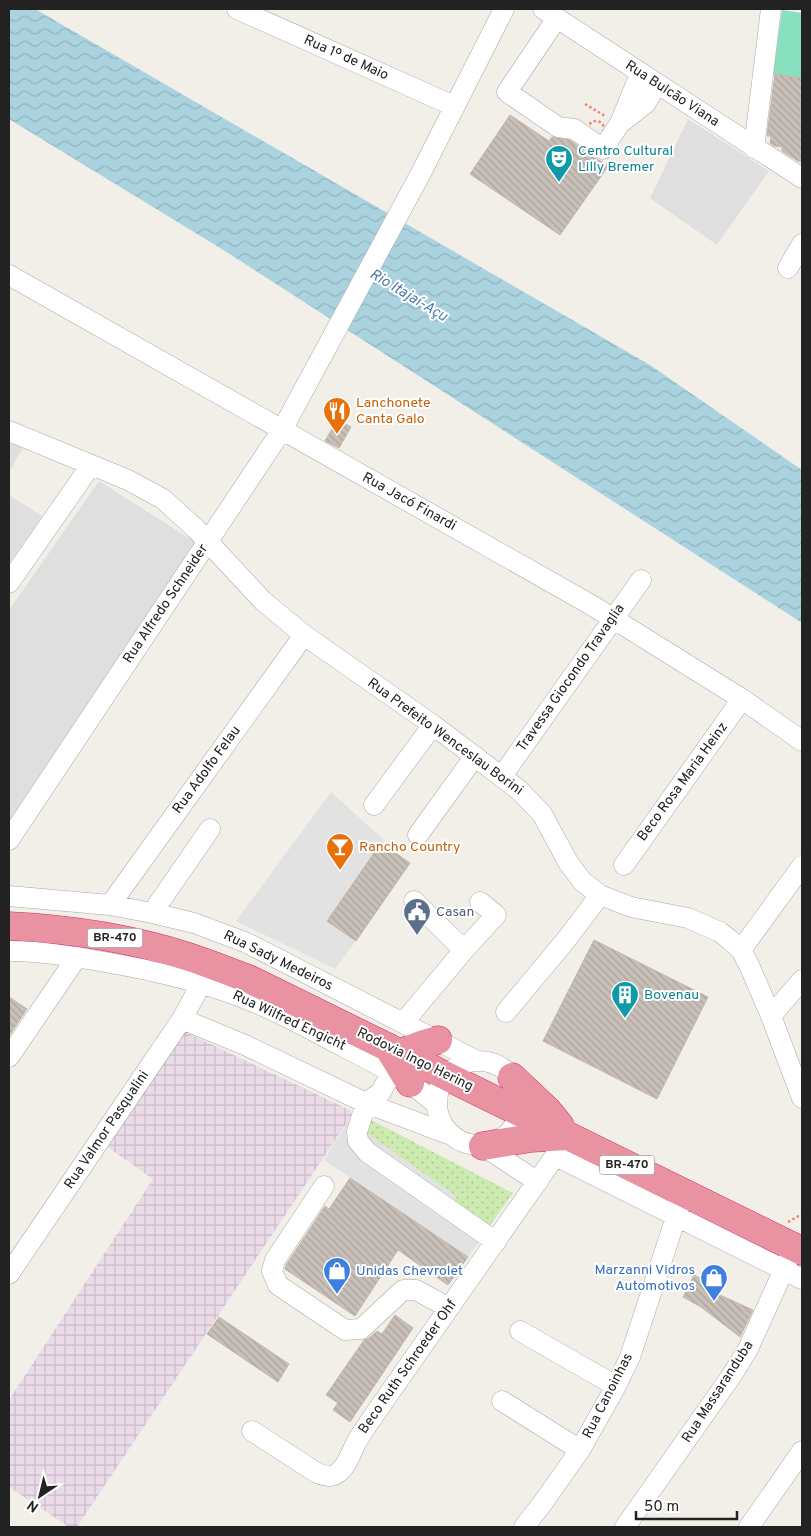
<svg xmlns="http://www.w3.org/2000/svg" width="811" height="1536" viewBox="0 0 811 1536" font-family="Overpass,sans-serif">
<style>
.residential{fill:#e0dfdf}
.industrial{fill:url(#industrial-grid)}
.grass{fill:url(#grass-dots)}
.pitch{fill:#88e0be}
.parking{fill:#e2e2e2}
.water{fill:url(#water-waves)}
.building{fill:url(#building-back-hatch);stroke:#c4b6ab}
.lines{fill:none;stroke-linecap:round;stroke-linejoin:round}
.minor-casing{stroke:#a9a9a9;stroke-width:21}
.highway-casing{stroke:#dc2a67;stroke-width:29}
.path{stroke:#fa8072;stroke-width:2.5;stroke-dasharray:2.5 2.5;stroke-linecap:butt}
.minor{stroke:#fff;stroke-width:20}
.highway{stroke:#e892a2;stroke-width:28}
.labels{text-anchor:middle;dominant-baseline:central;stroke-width:4;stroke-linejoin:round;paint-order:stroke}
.shield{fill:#fff;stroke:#646464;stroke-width:1}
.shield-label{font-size:12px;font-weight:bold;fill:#222}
.street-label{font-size:14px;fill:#222;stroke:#fff}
.culture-label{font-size:14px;fill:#0d838f;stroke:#fff;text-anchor:start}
.food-label{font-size:14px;fill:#c56008;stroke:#fff;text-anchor:start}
.service-label{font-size:14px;fill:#4e5e75;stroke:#fff;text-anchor:start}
.shop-label{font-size:14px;fill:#366cbe;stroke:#fff;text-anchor:end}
.water-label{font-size:15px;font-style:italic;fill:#4a7aab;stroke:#fff}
</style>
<defs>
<pattern id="industrial-grid" width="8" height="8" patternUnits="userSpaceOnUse" patternTransform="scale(1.25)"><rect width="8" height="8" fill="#ebdbe8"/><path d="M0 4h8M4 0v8" fill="none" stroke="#c9bcc7"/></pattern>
<pattern id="grass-dots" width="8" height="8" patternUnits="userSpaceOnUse" patternTransform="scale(1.25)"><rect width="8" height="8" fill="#cdebb0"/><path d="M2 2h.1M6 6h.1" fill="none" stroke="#b0c997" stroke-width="1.8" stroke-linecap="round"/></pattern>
<pattern id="water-waves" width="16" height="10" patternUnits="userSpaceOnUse" patternTransform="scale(1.25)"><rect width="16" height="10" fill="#aad3df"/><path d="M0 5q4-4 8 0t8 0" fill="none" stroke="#92b5bf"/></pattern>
<pattern id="building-back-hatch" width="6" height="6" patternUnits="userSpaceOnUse" patternTransform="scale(1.25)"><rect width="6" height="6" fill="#c7bfb8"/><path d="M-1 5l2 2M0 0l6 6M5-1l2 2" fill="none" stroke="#aba49e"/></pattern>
</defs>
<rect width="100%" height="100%" fill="#f2efe9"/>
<path class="residential" d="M688,119L769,171L717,245L650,198Z
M9,443L23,448L9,472Z
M99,481L195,542L9,821V610Z
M9,495L42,516L9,564Z"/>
<path class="industrial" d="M183,1031L354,1112L77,1527H69L9,1487V1400L153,1179L106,1146Z"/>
<path class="grass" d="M369,1119L513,1193L486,1231L364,1131Z"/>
<path class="pitch" d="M782,10L802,13V78L773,74Z"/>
<path class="parking" d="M331,792L384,840L327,921L356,941L335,969L236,921Z
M354,1112L364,1131L456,1196L453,1207L486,1231L468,1257L324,1160Z"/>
<path class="water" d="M9,9H35L650,365L802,470V623L225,251L9,119Z"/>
<path class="building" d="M775,74L802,78L801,116L802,117V162L798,161L782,151V147L774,146L770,143L771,136H767Z
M510,115L549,141L552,137L570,140L596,159L609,165L560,235L470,174Z
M338,419L351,427L339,448L325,441Z
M381,843L410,863L356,941L327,921Z
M594,940L708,997L657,1099L543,1041Z
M9,997L27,1009L9,1036Z
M350,1178L468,1257L448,1285L398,1250L355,1316L285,1269L286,1265L325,1206L329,1209Z
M694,1275L713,1284L709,1290L753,1310L740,1337L701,1307L683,1297Z
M395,1315L413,1328L350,1422L333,1410L338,1403L326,1395L364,1340L369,1338L377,1331L382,1334Z
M219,1317L289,1364L278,1382L207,1334Z"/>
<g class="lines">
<defs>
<path id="minor" d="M237,9L454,106
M543,9L802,178
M557,18L507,92L558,127L574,129L603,149L620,123L636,84L643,75
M622,122L646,103L657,84
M754,148L771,9
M788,268L802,244
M9,275L593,606L742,699L802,741
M9,431L128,480L163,499L196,529L263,601L304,635L433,725L519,790L542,814L568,862L582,881L600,895L631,907L688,918L720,932L730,940L741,950L749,965L771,1016L802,1098
M9,583L91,465
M502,776L641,580
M374,805L433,725
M418,835L475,756
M9,840L282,430L422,171L504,9
M624,865L742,699
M9,896L110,905L152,913L194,923L247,943L475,1060
M414,901L464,950
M110,905L304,635
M152,913L210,829
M741,950L802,866
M9,951C39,951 69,956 99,961C153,970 206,982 256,1003C287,1016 315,1032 344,1047C378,1065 409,1079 437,1105
M506,1012L566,940L600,895
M771,1016L802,980
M182,1019L245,1045L366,1103L448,1134
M403,1023L464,950L496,915L480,902
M9,1057L77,957
M437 1103a42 42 0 1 1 84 0a42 42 0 1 1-84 0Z
M397,1061L381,1092L366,1103L357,1132L358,1141L367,1152L496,1242
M483,1146L538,1182
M556,1156L802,1279
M324,1186L275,1260L272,1271L278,1285L345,1330L361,1329L403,1290H416L449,1308
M9,1274L182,1019L201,984
M520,1331L616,1386
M502,1401L580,1450
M252,1431L317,1473C323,1475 330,1478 336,1474C347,1468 351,1452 357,1441C363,1431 370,1421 377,1411L569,1136
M524,1527L542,1504L580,1450L616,1386L630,1357L684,1193
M625,1527L732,1375L748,1349L794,1247
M749,1527L802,1451"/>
<path id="highway" d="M9,926C69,929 129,938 186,956C208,963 230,972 251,980L802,1251
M388,1047L410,1083
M400,1053L421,1045L438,1040
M512,1077L547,1110L560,1126
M483,1146L531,1138L568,1136"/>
</defs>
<use href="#minor" class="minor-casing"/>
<use href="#highway" class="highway-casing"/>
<path class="path" d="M585,104L605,116
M588 129a8 8 0 1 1 16 0a8 8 0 1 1-16 0Z
M788,1222L802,1214"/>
<use href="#minor" class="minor"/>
<use href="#highway" class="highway"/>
</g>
<defs>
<symbol id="theatre-pin" viewBox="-11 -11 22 30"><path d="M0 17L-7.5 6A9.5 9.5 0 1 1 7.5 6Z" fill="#0f9aa8" stroke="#fff"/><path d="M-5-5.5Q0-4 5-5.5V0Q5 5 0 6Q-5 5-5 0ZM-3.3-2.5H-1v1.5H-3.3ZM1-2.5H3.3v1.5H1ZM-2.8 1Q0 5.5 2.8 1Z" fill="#fff"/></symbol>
<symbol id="restaurant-pin" viewBox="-11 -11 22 30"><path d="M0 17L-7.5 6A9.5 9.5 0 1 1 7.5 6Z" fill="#e8710a" stroke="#fff"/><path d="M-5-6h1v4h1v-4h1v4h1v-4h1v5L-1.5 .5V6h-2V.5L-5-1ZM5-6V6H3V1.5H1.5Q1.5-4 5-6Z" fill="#fff"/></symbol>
<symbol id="bar-pin" viewBox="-11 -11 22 30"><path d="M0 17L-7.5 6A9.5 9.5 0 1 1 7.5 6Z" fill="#e8710a" stroke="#fff"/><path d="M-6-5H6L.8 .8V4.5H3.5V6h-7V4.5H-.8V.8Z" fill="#fff"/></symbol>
<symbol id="civic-pin" viewBox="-11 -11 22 30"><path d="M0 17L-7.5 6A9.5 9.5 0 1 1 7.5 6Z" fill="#5c6f8a" stroke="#fff"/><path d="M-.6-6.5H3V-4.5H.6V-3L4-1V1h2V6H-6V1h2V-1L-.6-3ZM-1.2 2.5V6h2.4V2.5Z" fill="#fff"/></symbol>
<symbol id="building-pin" viewBox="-11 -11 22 30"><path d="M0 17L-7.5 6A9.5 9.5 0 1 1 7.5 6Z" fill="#0f9aa8" stroke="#fff"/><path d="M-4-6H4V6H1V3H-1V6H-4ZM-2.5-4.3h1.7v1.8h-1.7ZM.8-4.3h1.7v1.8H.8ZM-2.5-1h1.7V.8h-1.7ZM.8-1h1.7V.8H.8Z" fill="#fff"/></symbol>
<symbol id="shop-pin" viewBox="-11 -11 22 30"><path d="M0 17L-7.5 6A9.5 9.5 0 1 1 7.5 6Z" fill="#3f7fe0" stroke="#fff"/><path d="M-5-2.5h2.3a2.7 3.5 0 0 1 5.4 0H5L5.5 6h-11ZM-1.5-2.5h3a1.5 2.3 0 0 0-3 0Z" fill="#fff"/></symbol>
</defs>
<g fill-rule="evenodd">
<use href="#theatre-pin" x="543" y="143" width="32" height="43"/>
<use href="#restaurant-pin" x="321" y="395" width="32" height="43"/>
<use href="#bar-pin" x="324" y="831" width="32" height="43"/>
<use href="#civic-pin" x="401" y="896" width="32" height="43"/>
<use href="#building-pin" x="609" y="979" width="32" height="43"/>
<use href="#shop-pin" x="321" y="1255" width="32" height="43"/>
<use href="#shop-pin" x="698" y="1262" width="32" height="43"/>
</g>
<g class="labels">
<g class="shield">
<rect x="87.5" y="928.5" width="55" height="19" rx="4"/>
<rect x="599.5" y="1155.5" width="55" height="19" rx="4"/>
</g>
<g class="shield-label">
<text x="115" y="938">BR-470</text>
<text x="627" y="1165">BR-470</text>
</g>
<g class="street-label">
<text transform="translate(346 58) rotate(24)">Rua 1º de Maio</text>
<text transform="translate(672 94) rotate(33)">Rua Bulcão Viana</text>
<text transform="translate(409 502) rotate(29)">Rua Jacó Finardi</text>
<text transform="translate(166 604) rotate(-56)">Rua Alfredo Schneider</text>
<text transform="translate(571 678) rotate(-55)">Travessa Giocondo Travaglia</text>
<text transform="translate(445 737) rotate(36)">Rua Prefeito Wenceslau Borini</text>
<text transform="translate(207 770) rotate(-54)">Rua Adolfo Felau</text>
<text transform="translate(683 782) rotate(-54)">Beco Rosa Maria Heinz</text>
<text transform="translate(278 961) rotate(26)">Rua Sady Medeiros</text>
<text transform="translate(289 1021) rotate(25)">Rua Wilfred Engicht</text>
<text transform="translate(415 1060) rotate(26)">Rodovia Ingo Hering</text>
<text transform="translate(107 1130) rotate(-56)">Rua Valmor Pasqualini</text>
<text transform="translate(408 1367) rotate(-55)">Beco Ruth Schroeder Ohf</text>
<text transform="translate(718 1392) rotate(-57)">Rua Massaranduba</text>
<text transform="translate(608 1396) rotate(-63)">Rua Canoinhas</text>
</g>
<g class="culture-label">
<text x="578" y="151">Centro Cultural<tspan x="578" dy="16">Lilly Bremer</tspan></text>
<text x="644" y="995">Bovenau</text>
</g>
<g class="food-label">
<text x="356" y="403">Lanchonete<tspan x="356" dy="16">Canta Galo</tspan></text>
<text x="359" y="847">Rancho Country</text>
</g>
<g class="service-label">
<text x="436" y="912">Casan</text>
</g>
<g class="shop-label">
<text x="695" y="1270">Marzanni Vidros<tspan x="695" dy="16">Automotivos</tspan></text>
<text x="356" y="1271" text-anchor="start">Unidas Chevrolet</text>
</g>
<g class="water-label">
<text transform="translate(408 296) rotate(31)">Rio Itajaí-Açu</text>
</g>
</g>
<rect width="811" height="1536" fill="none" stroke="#222222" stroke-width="20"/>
<g transform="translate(40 1496) rotate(215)" stroke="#ffffff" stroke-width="4" paint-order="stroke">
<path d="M0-4L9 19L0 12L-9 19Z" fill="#222222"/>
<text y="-8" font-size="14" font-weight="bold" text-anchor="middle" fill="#222222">N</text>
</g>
<path d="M636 1511v8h101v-8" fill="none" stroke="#222222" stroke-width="2.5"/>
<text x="644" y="1511" font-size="15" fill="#222222" stroke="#ffffff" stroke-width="4" paint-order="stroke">50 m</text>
</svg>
